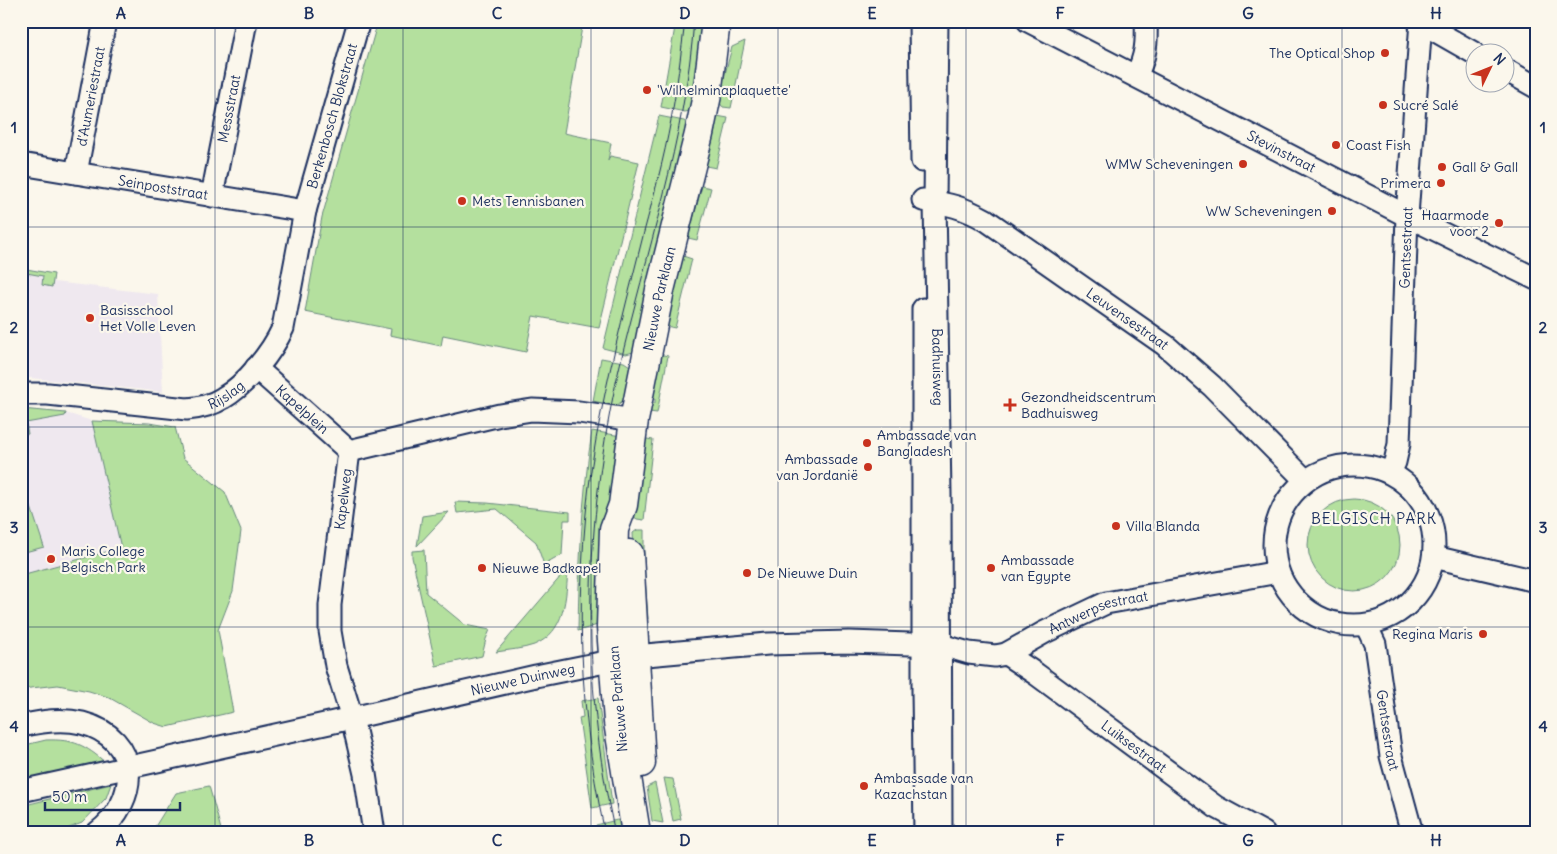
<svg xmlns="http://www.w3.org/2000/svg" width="1557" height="854" viewBox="0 0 1557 854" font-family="Delius,sans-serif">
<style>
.built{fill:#efe8ef}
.green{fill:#b4e09e;stroke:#68887e}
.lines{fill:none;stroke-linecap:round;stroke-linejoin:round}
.street-casing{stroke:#1b2f5e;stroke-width:25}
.secondary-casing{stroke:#1b2f5e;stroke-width:31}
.street{stroke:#fbf7ec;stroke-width:21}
.secondary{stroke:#fbf7ec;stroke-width:28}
.tram{stroke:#1b2f5e;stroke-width:1}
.grid{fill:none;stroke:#1b2f5e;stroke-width:1;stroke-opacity:0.55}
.poi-dot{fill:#c8321e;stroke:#fbf7ec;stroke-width:2}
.labels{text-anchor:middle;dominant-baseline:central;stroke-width:4.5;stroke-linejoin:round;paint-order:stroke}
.poi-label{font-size:14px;fill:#1b2f5e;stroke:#fbf7ec;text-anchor:start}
.street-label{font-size:14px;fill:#1b2f5e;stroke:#fbf7ec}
.neighbourhood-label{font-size:15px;letter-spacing:1px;fill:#1b2f5e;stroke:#fbf7ec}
.neatline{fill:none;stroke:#1b2f5e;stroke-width:2}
.grid-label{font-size:16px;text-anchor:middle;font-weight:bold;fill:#1b2f5e}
</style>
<rect width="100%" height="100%" fill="#fbf7ec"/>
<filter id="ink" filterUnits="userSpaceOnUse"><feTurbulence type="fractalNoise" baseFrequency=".02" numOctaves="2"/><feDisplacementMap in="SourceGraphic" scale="10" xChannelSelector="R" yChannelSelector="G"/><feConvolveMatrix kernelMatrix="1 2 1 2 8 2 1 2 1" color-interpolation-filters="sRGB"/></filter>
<g filter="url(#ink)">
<path class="built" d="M21,268L54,274V282L158,294L163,392L21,377Z
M21,409L66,413L92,421L121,548L41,569L58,685L21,689Z"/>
<path class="green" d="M378,21H583L564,133L611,143L608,161L610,156L639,162L599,328L533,316L526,352L443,335L441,346L390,335L391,329L305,312L322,217Z
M681,24L697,26L710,32L698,109L685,112L661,107L675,27Z
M745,41L731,108L723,107L718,101L732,47Z
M659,116L684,121L693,127L637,351L626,354L603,348Z
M717,116L728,118L716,168L706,166L715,130L711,129L714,118Z
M702,186L711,188L697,240L688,238Z
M683,256L692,259L675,328L666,326Z
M21,268L54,274L52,287L42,285L43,276L21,272Z
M659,354L668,356L657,413L649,412L650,403H655V399H651Z
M601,358L624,362L633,368L625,399L616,406L593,401Z
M21,409L66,413L65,416L26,423L28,434L21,435Z
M92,421L149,423L175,427L183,458L225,492L241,531L233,591L218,630L233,712L167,727L154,723L108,697L89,691L58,685L22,689L21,575L121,548Z
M592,431L621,436L607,622L578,631C579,564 582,498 592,431Z
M647,439L653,440L644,520L637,519L633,516L639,444Z
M1308 545a46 46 0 1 1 92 0a46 46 0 1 1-92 0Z
M455,502L487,503L570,512V520H564L562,555L544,565L536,542L497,509L457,513Z
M30,504L44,547L21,553V505Z
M449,512L417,546L422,516Z
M637,530H644V564L648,619L637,620L633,533Z
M424,550L426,593L465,625L490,630L486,639L482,656L436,666L412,557V551Z
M568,568C566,597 566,632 534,645C523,649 508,650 496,652Z
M598,698L612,804L592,808L579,718L583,717L581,701Z
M46,740C74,739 85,745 106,763L21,782V746Z
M664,778L673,779L681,819L673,821Z
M655,783L663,823L652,821L647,787Z
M111,784L106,798L82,823L56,833H21V806Z
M209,786L222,833H151L176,793Z
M617,820L628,822L631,833H598L596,825Z"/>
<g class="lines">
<defs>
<g id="street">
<path d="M920,21L922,161"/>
<path id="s1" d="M937,21L935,202L940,494L941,833"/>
<path id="s2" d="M1028,21L1407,216L1536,279"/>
<path d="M1418,21L1474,53"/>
<path d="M1504,69L1536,87"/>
<path d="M1136,76C1146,56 1147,43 1146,21"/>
<path id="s3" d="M21,164L305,211"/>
<path id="s4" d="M76,173L105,21"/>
<path id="s5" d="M212,196L246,21"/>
<path id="s6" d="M923,200C949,204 963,207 986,220L1165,345L1212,386L1305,480"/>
<path d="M923,309V691L925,833"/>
<path id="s7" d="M256,368L349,451"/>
<path id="s8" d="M21,394H48L187,409C200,408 212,405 223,398C246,385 272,352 283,328L305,211L359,21"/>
<path d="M349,451L330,605V631L336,666L352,718L365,774L374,833"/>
<path d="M349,451L500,415L532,410L579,412L634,420"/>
<circle cx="1354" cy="545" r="80"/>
<path id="s9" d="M1390,472L1395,462L1399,444L1407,216L1421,21"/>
<path d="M1434,557L1536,581"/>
<path id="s10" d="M1366,625L1375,644L1391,756L1412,833"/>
<path id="s11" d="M1006,654L1036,674L1216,807L1264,833"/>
<path d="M21,726C42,721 62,718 82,723C141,738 141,800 97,833"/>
<path id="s12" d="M21,791L352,718L536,676L635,656L768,644L849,642L941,645L969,653L995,656L1006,654L1045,632L1106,603L1278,572"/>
</g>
<g id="secondary">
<path d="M629,554L641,763"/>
<path id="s13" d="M636,833L618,722L611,627L614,529L623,505L634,420L660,290L699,134L707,95L716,21"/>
</g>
</defs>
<use href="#street" class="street-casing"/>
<use href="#secondary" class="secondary-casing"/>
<use href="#street" class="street"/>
<use href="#secondary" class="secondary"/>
<path class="tram" d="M605,833C575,697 573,550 601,413C613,353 629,292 644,232C654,195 664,158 671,120C677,87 681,54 685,21
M615,833C580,681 584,521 619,369C646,253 685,140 694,21"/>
</g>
</g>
<path class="grid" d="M215,21V833M403,21V833M591,21V833M778,21V833M966,21V833M1154,21V833M1342,21V833M21,227H1536M21,427H1536M21,627H1536"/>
<g class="poi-dot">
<circle cx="1385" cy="53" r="5"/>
<circle cx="647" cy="90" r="5"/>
<circle cx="1383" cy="105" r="5"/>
<circle cx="1336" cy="145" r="5"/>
<circle cx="1243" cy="164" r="5"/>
<circle cx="1442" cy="167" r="5"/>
<circle cx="1441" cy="183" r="5"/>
<circle cx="462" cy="201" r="5"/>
<circle cx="1332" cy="211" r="5"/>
<circle cx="1499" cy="223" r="5"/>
<circle cx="90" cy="318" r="5"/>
<path d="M1007.5 397.5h5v5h5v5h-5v5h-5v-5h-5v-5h5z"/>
<circle cx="867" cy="443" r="5"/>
<circle cx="868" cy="467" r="5"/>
<circle cx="1116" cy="526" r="5"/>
<circle cx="51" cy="559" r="5"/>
<circle cx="482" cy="568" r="5"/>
<circle cx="991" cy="568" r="5"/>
<circle cx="747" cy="573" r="5"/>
<circle cx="1483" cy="634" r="5"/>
<circle cx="864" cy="786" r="5"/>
</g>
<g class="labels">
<g class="poi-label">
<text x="1375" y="53" text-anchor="end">The Optical Shop</text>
<text x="657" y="90">'Wilhelminaplaquette'</text>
<text x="1393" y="105">Sucré Salé</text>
<text x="1346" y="145">Coast Fish</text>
<text x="1233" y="164" text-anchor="end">WMW Scheveningen</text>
<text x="1452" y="167">Gall &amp; Gall</text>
<text x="1431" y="183" text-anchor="end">Primera</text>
<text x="472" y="201">Mets Tennisbanen</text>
<text x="1322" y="211" text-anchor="end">WW Scheveningen</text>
<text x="1489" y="215" text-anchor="end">Haarmode<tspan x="1489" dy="16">voor 2</tspan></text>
<text x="100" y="310">Basisschool<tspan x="100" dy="16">Het Volle Leven</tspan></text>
<text x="1021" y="397">Gezondheidscentrum<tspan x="1021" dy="16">Badhuisweg</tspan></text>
<text x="877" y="435">Ambassade van<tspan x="877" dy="16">Bangladesh</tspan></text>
<text x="858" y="459" text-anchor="end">Ambassade<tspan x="858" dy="16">van Jordanië</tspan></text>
<text x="1126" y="526">Villa Blanda</text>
<text x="61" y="551">Maris College<tspan x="61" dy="16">Belgisch Park</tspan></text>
<text x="1001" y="560">Ambassade<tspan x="1001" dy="16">van Egypte</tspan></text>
<text x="492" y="568">Nieuwe Badkapel</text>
<text x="757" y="573">De Nieuwe Duin</text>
<text x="1473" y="634" text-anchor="end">Regina Maris</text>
<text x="874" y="778">Ambassade van<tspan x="874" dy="16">Kazachstan</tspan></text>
</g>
<g class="street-label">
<text stroke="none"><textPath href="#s4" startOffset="78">d'Aumeriestraat</textPath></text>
<text stroke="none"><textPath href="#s5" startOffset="89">Messstraat</textPath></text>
<text stroke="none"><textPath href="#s8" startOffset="516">Berkenbosch Blokstraat</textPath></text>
<text stroke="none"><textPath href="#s2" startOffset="285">Stevinstraat</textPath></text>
<text stroke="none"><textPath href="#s3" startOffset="144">Seinpoststraat</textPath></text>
<text stroke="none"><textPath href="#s9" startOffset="226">Gentsestraat</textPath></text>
<text stroke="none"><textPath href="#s13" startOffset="541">Nieuwe Parklaan</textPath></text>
<text stroke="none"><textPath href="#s6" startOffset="239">Leuvensestraat</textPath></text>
<text stroke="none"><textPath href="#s1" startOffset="346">Badhuisweg</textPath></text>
<text stroke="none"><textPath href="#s8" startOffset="209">Rijslag</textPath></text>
<text stroke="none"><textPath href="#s7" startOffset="62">Kapelplein</textPath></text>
<text transform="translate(343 499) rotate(-83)">Kapelweg</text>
<text stroke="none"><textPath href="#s12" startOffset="1104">Antwerpsestraat</textPath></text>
<text stroke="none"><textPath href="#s12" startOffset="514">Nieuwe Duinweg</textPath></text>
<text transform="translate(618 699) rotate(-95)">Nieuwe Parklaan</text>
<text stroke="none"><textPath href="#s10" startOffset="108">Gentsestraat</textPath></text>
<text stroke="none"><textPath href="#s11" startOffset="158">Luiksestraat</textPath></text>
</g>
<g class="neighbourhood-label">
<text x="1374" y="518">BELGISCH PARK</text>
</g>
</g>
<rect width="1557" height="854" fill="none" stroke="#fbf7ec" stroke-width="55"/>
<g transform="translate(1490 68) rotate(47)"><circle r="24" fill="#fbf7ec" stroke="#a1a7b3"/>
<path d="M0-4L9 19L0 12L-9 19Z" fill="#c8321e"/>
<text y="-8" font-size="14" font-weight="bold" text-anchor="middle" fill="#1b2f5e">N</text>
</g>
<path d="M45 802v8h135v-8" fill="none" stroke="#1b2f5e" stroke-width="2.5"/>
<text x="52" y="802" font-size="15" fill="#1b2f5e" stroke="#fbf7ec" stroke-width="4" paint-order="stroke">50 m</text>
<rect x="28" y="28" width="1502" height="798" class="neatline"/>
<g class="grid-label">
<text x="121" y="19">A</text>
<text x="309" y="19">B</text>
<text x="497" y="19">C</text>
<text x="685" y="19">D</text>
<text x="872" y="19">E</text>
<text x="1060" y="19">F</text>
<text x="1248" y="19">G</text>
<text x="1436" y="19">H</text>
<text x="14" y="133">1</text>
<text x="1543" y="133">1</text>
<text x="14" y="333">2</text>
<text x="1543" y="333">2</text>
<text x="14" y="533">3</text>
<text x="1543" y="533">3</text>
<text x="14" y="732">4</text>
<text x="1543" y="732">4</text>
<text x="121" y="846">A</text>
<text x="309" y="846">B</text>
<text x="497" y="846">C</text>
<text x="685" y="846">D</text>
<text x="872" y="846">E</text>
<text x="1060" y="846">F</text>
<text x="1248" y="846">G</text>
<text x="1436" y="846">H</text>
</g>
</svg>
